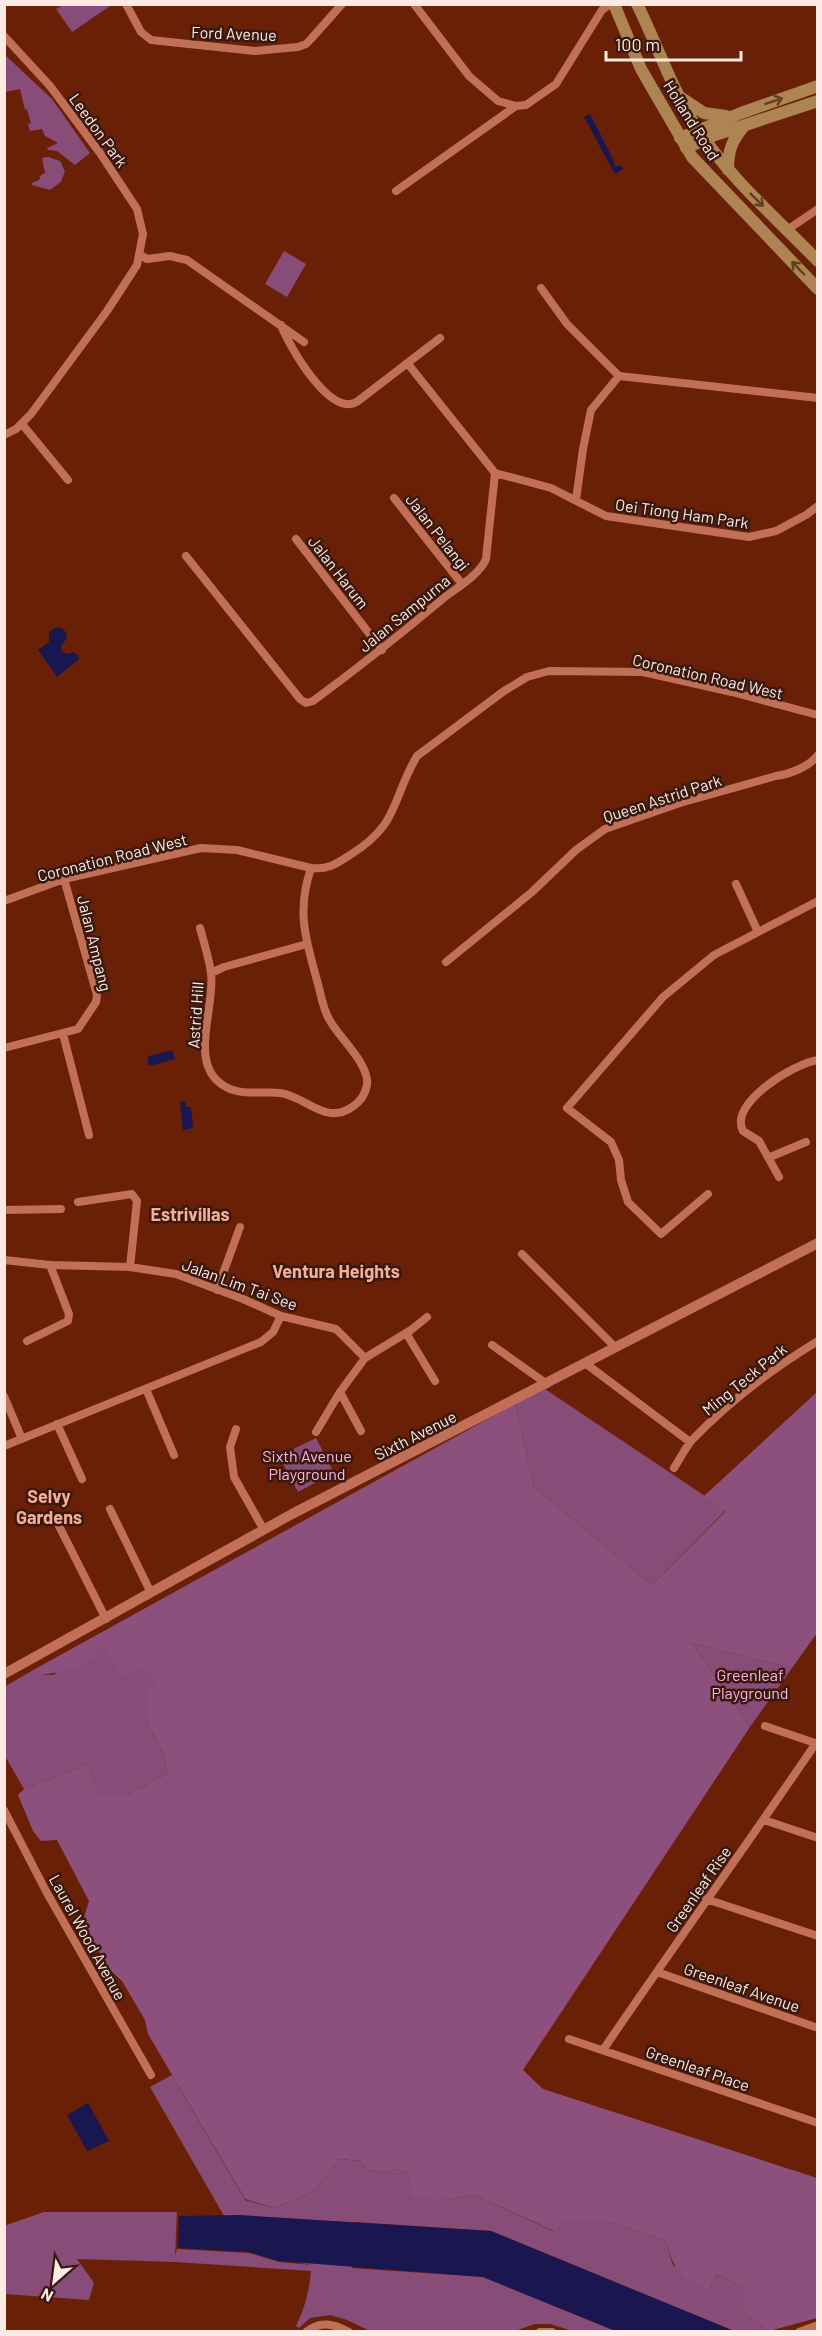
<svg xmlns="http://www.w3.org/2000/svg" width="822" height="2336" viewBox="0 0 822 2336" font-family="Barlow,sans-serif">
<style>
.green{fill:#884c78}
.forest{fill:#8d4f7c}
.water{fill:#191650}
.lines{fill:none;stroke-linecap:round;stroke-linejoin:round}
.minor{stroke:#c17057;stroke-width:8}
.secondary{stroke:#c17057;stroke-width:10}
.primary{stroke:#ad8452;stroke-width:12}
.oneway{stroke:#623e26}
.labels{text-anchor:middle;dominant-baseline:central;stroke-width:5;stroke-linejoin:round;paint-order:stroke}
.street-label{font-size:16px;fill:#fdeae4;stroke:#39190e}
.park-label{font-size:16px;fill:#fcb4e6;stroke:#39190e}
.neighbourhood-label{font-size:18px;font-weight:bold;fill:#f5af99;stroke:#39190e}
</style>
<rect width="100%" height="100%" fill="#692006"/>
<path class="green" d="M109,5L110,6L72,32L56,9L63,5Z
M4,54L52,99L90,153L75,165L57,151L48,150L47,148L58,143L45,136L42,129L30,131L28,124L31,123L27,109L25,110L20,89L5,92Z
M48,157L60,161L65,171L61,182L50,190L32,185V183L39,180L41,175L45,173L42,158Z
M284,251L306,264L287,297L265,284Z
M545,1389L726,1510L652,1585L534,1487L515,1404Z
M316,1438L334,1473L298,1492L279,1456Z
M692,1643L792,1668L750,1727Z
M105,1645L142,1667L158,1682L148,1723L165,1756L167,1774L126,1795H99L88,1764L24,1789L5,1756L4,1687L35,1669L43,1675H53Z
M172,2075L245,2200L274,2208L313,2192L340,2159L360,2161L366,2169L384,2173L394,2169L408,2172L445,2200L475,2195L553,2231L564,2221H608L665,2240L673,2265L709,2290L716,2275L723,2276L743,2288V2312L769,2331H734L491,2231L354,2222L352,2268L483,2277L615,2331H573L550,2324H535L512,2332L370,2331L347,2320L330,2315L310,2318L299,2328L296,2326C305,2308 309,2291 311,2271L175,2262L77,2259L94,2283L89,2300L5,2294L4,2226L44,2212H177L175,2256L177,2249L249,2253L279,2262L312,2265L286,2260L288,2219L224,2216L150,2087Z"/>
<path class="forest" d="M817,1392V1633L792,1668L692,1643L750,1727L523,2070L543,2089L817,2178V2318L769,2331L743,2312V2288L723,2276L716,2275L709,2290C678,2274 676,2274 665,2240L608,2221H564L554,2231L475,2195L445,2200L412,2196L408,2172L394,2169L384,2173L366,2169L360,2161L340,2159L313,2192L274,2208L245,2199L148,2034L145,2020L122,1981L108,1968L83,1921L89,1901L57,1840L41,1841L33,1831L18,1795L24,1789L88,1764L99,1795H126L167,1774L165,1756L148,1723L146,1693L157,1682L142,1667L127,1676L118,1671L105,1646L97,1650L95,1657L72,1670L42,1675L35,1669L515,1404L534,1487L652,1585L726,1511L704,1496Z"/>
<path class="water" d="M590,114L614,161L615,166H622L623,169L615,174L584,117Z
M57,627L61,628L66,632L67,638L61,646L62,651L66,654L73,652L78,655L79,659L57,677L38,650L49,642V632Z
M172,1050L175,1059L149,1066L147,1057Z
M186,1101V1107H191L193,1128L183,1130L180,1102Z
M88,2103L109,2141L87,2151L67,2115Z
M240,2215L491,2231L734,2331H616L483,2277L279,2261L249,2252L178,2248L179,2216Z"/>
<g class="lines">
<path class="minor" d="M126,4L141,32L151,40L255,51L298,47L306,44L311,39L342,4
M414,4L469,76L498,101L516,106L526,105L556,84L602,10L610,4
M4,36L50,86L100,153L137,209L143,234L137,265L107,311L31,414L16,429L4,435
M396,191L516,106
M787,230L818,209
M139,254L147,259L170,256L187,260L304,342
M541,288L567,324L619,376L818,398
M281,325C289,346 331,420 358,401L440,338
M22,424L68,480
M495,473L551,488L606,516L749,537L776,531L806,515L818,506
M394,498L462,584
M576,500L583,449L591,410L619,376
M296,539L382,650
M186,556L300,699L306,703L313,701C358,668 402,633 445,597C458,587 480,574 486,559L495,473L408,364
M736,884L758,932
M4,901L64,879L201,848L237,850L311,868C328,870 336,864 350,855C400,824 391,800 417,756L504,691L527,677L549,671L643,672L732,692L818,715
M200,928C204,943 209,958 211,973C216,1007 186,1066 226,1087C242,1096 263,1091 280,1093C297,1095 310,1108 326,1112C344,1117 364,1103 367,1085C370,1064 338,1037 329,1019C323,1009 321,995 318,984C306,940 296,913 311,868
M446,962L532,892L576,850L605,829L680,803L776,776C790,774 809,767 818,755
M211,973L224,967L307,944
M63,1034L89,1135
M4,1048L78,1029L96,1002L97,995L64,879
M770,1157L806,1142
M779,1177L759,1141L743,1131C728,1103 795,1063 818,1060
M708,1194L661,1234L628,1202L621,1180L619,1160L611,1142L567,1108L663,997L714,955L818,901
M78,1202L132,1194L137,1201L130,1267
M4,1210L61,1209
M522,1254L615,1347
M4,1260L50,1265L130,1267L176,1274L243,1299L281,1316L336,1329L365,1358
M217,1290L240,1227
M406,1333L435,1381
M27,1341L68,1321L69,1314L50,1265
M492,1345L547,1384
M585,1363L690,1442
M146,1389L174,1455
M340,1392L361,1431
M4,1396L22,1439
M57,1424L82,1479
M236,1429L230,1447L234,1477L264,1530
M316,1432L340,1392L365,1358L411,1330L427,1317
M4,1446L261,1342L273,1332L281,1316
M674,1468C680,1459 685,1448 692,1440C728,1403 773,1368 818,1341
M110,1509L151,1593
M59,1526L106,1619
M765,1726L818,1744
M4,1810L47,1893L151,2075
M764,1820L818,1838
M706,1899L818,1936
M657,1972L818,2028
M569,2039L818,2123
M603,2050C673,1947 746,1846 816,1743
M306,2332C320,2320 334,2324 349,2332
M540,2332H552
M799,2332L818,2325"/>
<path class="secondary" d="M4,1674L292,1514L818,1243"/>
<path class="primary" d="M614,4L641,69L692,157L818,289
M637,4C657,44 671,87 695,125C728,177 775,217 818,261
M680,97L704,113L726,116
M680,138L741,113L818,86
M686,148L715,135L818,101
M728,170C728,150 732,140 745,125"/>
</g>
<defs><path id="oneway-shaft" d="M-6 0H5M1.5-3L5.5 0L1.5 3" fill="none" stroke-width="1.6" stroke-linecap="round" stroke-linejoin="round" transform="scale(1.5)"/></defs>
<g class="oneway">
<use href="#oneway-shaft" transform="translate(774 101) rotate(-19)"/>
<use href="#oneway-shaft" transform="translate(757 200) rotate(45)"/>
<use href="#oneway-shaft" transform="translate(798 268) rotate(-134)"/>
</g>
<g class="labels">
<g class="street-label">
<text transform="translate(234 33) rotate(2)">Ford Avenue</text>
<text transform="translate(692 120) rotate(58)">Holland Road</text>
<text transform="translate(99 130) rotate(54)">Leedon Park</text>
<text transform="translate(682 513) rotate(8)">Oei Tiong Ham Park</text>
<text transform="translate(438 532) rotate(52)">Jalan Pelangi</text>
<text transform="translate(339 572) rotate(52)">Jalan Harum</text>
<text transform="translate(404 613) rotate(-39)">Jalan Sampurna</text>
<text transform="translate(708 676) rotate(13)">Coronation Road West</text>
<text transform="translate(662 798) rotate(-18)">Queen Astrid Park</text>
<text transform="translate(112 857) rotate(-14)">Coronation Road West</text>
<text transform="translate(95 943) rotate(76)">Jalan Ampang</text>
<text transform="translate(195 1015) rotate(-86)">Astrid Hill</text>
<text transform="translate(240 1284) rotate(20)">Jalan Lim Tai See</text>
<text transform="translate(744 1379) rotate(-39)">Ming Teck Park</text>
<text transform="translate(415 1435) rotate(-27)">Sixth Avenue</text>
<text transform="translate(698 1889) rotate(-55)">Greenleaf Rise</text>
<text transform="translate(88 1937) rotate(61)">Laurel Wood Avenue</text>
<text transform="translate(742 1987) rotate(19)">Greenleaf Avenue</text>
<text transform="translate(698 2068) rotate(19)">Greenleaf Place</text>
</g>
<g class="park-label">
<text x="307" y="1455">Sixth Avenue<tspan x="307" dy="18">Playground</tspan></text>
<text x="750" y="1674">Greenleaf<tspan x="750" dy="18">Playground</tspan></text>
</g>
<g class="neighbourhood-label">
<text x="190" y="1214">Estrivillas</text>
<text x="336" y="1271">Ventura Heights</text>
<text x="49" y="1496">Selvy<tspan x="49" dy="21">Gardens</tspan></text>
</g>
</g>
<rect width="822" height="2336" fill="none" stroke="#fdeae4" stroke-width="12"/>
<g transform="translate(54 2282) rotate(208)" stroke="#39190e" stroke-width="4.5" paint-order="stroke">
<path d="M0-4.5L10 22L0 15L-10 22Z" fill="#fdeae4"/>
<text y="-9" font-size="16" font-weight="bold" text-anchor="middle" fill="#fdeae4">N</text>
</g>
<path d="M606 51v9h135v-9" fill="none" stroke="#fdeae4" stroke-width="3"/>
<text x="615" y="51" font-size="18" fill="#fdeae4" stroke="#39190e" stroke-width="4.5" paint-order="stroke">100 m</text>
</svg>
